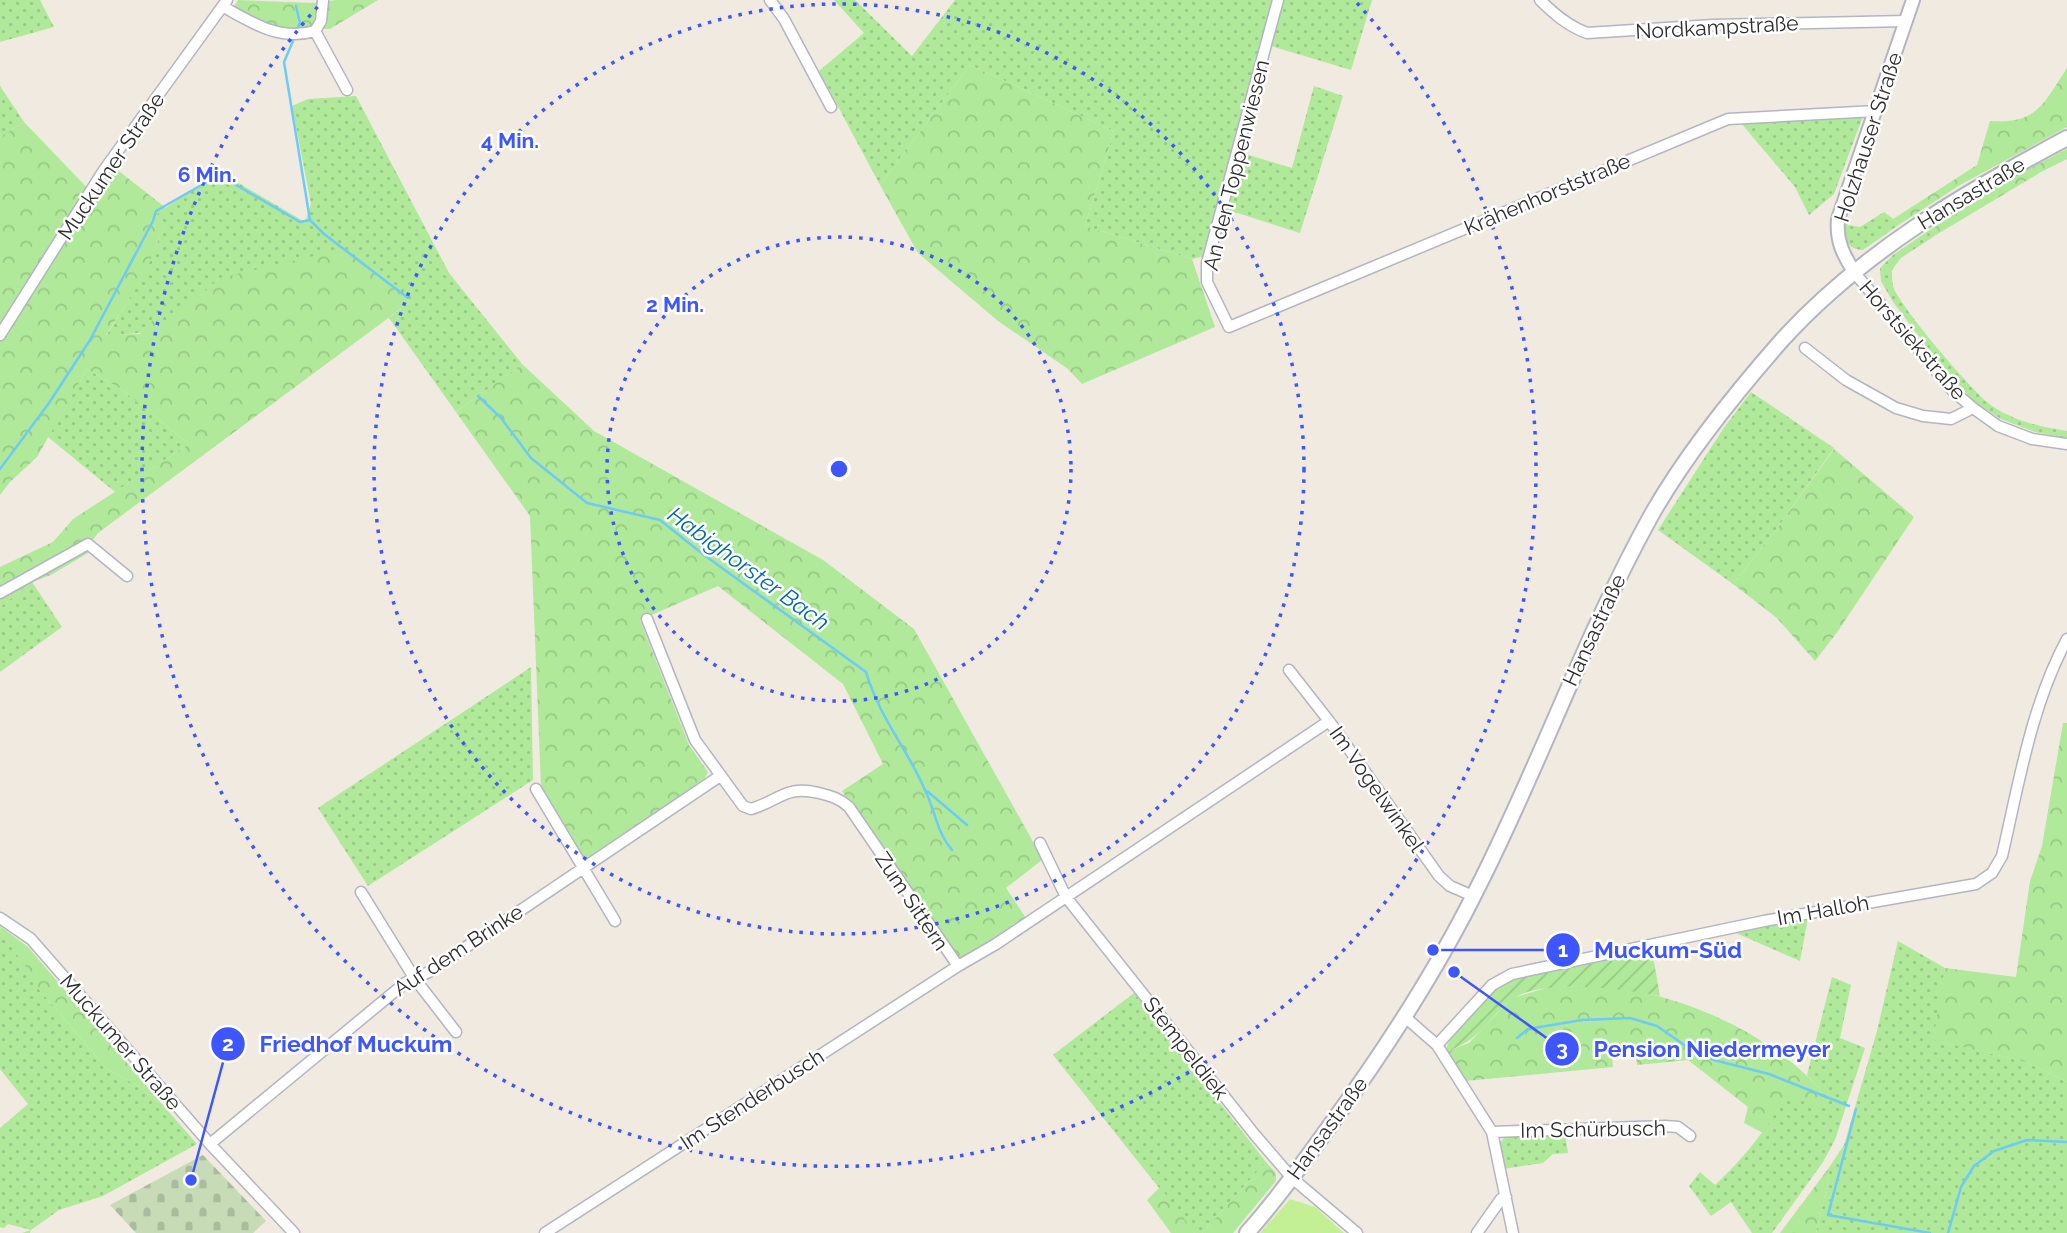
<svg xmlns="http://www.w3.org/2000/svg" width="2067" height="1233" viewBox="0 0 2067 1233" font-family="Raleway,sans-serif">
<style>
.grass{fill:url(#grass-dots)}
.forest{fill:url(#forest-crowns)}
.cemetery{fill:url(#cemetery-stones)}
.garden{fill:url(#garden-furrows)}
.pitch{fill:#c4f095}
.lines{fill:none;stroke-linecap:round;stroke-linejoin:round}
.stream{stroke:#6ecaf6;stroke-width:2.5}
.minor-casing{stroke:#b4b5c2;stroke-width:13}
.tertiary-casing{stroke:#b4b5c2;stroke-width:16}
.secondary-casing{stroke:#b4b5c2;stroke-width:18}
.minor{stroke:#fff;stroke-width:10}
.tertiary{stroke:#fff;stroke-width:12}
.secondary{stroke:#fff;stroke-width:14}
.ring{fill:none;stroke:#3e56ff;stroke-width:3.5;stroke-dasharray:3.5 7}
.labels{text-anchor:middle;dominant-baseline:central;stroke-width:5;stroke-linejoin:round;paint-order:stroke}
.street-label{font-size:21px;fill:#2e2e2e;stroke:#fff}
.water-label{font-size:23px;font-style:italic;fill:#0568aa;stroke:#fff}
.centre{fill:#3e56ff;stroke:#fff;stroke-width:3.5}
.ring-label{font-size:21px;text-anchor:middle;font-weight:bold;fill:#3e56ff;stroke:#fff;stroke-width:5;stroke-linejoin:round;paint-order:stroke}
.leader{fill:none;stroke:#3e56ff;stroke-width:2.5}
.callout-dot{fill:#3e56ff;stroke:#fff;stroke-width:2.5}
.mark-label{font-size:21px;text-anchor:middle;font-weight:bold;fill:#fff}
.callout-label{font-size:23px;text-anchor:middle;font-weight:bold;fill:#3e56ff;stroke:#fff;stroke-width:5;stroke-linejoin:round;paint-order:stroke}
</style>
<defs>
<pattern id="grass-dots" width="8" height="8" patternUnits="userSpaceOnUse" patternTransform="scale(1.75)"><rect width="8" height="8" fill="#b0e99a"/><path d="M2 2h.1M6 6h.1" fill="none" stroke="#98c885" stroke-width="1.8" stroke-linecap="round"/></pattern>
<pattern id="forest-crowns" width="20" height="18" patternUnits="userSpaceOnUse" patternTransform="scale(1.75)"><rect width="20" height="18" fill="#b0e99a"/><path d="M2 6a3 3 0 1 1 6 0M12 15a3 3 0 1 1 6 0" fill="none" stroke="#98c885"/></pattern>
<pattern id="cemetery-stones" width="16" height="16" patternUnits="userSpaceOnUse" patternTransform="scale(1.75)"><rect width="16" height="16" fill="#c6dbb6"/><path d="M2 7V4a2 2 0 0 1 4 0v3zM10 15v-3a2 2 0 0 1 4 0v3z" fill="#aabc9d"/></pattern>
<pattern id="garden-furrows" width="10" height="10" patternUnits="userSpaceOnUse" patternTransform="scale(1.75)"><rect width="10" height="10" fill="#b0e99a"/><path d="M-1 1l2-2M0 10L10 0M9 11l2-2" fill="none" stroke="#98c885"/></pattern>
</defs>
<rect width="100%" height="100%" fill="#f0eae0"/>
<path class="grass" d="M0,0H40L54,27L0,42Z
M834,0H855L912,56L955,0H1274L1205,256L1192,259L1085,226L1114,131L970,65L880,185L819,71L864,33Z
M1282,0H1372L1351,70L1271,46Z
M0,86L24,122L0,137Z
M1314,86L1343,96L1300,233L1225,209L1242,153L1292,168Z
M356,96L449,273L522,364L456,412L389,318L410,302L370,267L220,278L161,331L106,336L144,275L165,224L155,215L191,191L225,175L305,222L311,204L292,106L308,99Z
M1863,116L1834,194L1809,215L1795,187L1741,123Z
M1884,212L1900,224L1863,250C1844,249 1843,234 1844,219L1848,225L1860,227Z
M1931,229L1936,235L1901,258L1892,270C1892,275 1892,281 1893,286C1899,306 1969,387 1987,402C2009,420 2040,427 2067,431V438L2035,432L2001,419L1974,402L1937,360L1893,302L1881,281L1880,268L1893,255Z
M87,369L121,389L189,444L115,492L48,437Z
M1751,392L1834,448L1776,530L1733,584L1658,530L1723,429Z
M32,582L62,627L0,672V607Z
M531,667L533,780L368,886L318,808Z
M1808,918L1800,961L1736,933Z
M0,925L2,934L27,967L38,988L106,1068L138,1086L162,1104L197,1144L103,1196L59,1210L31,1230L30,1233H22L31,1230L8,1224L4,1228L0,1227V1128L28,1104L0,1069Z
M1898,941L1945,968L1934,1040L2026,1062L2067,1082V1233H1816L1829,1178L1828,1169L1844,1145L1877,1031Z
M1832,977L1851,985L1840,1038L1865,1048L1835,1140L1823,1162L1772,1233H1752L1731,1202L1711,1216L1689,1186L1700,1172L1715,1185C1745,1157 1766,1130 1787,1094L1817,1106L1820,1089L1807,1075Z
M1134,993L1266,1162L1202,1233H1195L1053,1055Z
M1565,1133L1568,1153L1553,1154L1543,1163L1503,1169L1499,1144L1505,1137Z"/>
<path class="forest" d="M238,0L314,3L336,0H378L330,29H286L266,24L238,11L234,7Z
M970,65L1114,131L1085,226L1192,259L1215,327L1082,384L1068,369L998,321L918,253L880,185Z
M2067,68V127L1960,185L1900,224L1893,219L1977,165L1990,121C2038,124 2043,104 2067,68Z
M24,122L95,196L115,168L166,208L156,215L165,224L144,276L106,335L140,334L154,319L161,330L220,278L343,249L370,267L410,302L98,533L89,545L88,553L51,575L32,582L0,607V567L53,542L73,519L189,444L121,389L87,369L37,457L10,482L0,495V137Z
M2067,149V159L2041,172L1936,235L1931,229L2011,178Z
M522,364L594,431L823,560L914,629L1031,838L1042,860L1006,888L1026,918L962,960L948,948L842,791L883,764L843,684L718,586L640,620L689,745L708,772L705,778L585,864L541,786L530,516L456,412Z
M1834,449L1914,517L1838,631L1815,661L1777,618L1733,584L1776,530Z
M2063,723H2067V1082L2026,1062L1933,1040L1945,968L2016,977L2030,881L2042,846Z
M0,926L28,947L162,1104L138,1086L106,1068L38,988L26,967L2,934Z
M1550,987C1574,987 1601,985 1625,989C1696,1001 1771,1036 1820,1089L1818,1107L1787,1095L1763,1133L1744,1123L1748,1107L1688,1060L1637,1065L1636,1055L1612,1057L1613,1067L1465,1081L1449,1057L1453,1049L1469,1043L1512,998Z
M1266,1162L1276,1173V1181L1233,1233H1202Z
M1828,1169L1829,1178L1816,1233H1780Z
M1160,1187L1195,1233H1171L1147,1200Z"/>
<path class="cemetery" d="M203,1155L266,1221L253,1233H136L110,1205Z"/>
<path class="garden" d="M1652,951L1660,996C1625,989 1538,977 1510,1001C1488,1019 1481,1038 1453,1049L1449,1057L1445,1051L1451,1037L1495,989L1516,979Z"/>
<path class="pitch" d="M1290,1199L1315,1207L1344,1233H1260Z"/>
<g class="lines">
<path class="stream" d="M296,6L300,23L297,29
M310,220L324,234L408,298
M478,396L501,418L531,458L587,503L660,520L704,555L866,672C880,719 907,748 925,790C935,810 937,833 952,850
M0,469L49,403L90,340L153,221L156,211L219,175L300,222L310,220L284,62L293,41
M927,791L967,825
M1517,1038L1528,1029L1582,1020L1630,1018L1657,1026L1690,1049L1714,1060L1769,1074L1849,1106
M1856,1109L1828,1215L1930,1233
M1948,1233L1961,1187L1974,1166L1994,1151L2027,1140L2067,1142"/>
<defs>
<path id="minor" d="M770,0L784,19L831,107
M1278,0L1207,263V282L1229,327L1728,119L1876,111
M1540,0C1554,14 1568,26 1587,33L1713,25L1906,21
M224,7C253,24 281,41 315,31L347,90
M315,31L321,21L323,0
M1854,272L1953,391L1973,408L1998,426L2032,439L2067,444
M0,335L104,170L227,0
M1805,348L1846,380L1896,408L1923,416L1951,419L1973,408
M0,593L88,544L127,576
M647,619L695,740L743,806L751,809C781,800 785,785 819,793C831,796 839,798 849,807L958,966L996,944L1329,721
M1289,670L1329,721L1439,876L1450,886L1473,896
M536,789L615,921
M1040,843L1066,897L1255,1135L1292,1178L1357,1233
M361,892L415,979L456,1032
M0,918L31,939L210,1144L294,1233
M1405,1017L1437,1045L1492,1132L1513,1233
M1437,1045L1492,985L1512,974L1764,921L1976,884L1992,873L2002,856C2019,783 2031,706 2067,639
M1492,1132L1665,1126L1678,1127L1690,1136
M210,1144L405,983L429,972L720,776
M545,1233L958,966
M1477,1233L1501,1199L1506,1197"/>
<path id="tertiary" d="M1854,272C1843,254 1836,241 1838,219L1913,0"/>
<path id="secondary" d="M1247,1233C1277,1199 1303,1163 1329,1127C1385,1050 1438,969 1480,883C1541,762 1586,633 1652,514C1685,456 1738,390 1782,340C1862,252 1964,193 2067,138"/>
</defs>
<use href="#minor" class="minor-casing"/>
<use href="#tertiary" class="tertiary-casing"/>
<use href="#secondary" class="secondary-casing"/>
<use href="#minor" class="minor"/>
<use href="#tertiary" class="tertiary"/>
<use href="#secondary" class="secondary"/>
</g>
<g class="ring">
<circle cx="839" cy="469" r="232"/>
<circle cx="839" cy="469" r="465"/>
<path d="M1357 3A697 697 0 1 1 321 3"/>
</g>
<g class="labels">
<g class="street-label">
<text transform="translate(1717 27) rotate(-3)">Nordkampstraße</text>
<text transform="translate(1868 137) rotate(-72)">Holzhauser Straße</text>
<text transform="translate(1236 165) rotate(-76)">An den Toppenwiesen</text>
<text transform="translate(111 166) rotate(-56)">Muckumer Straße</text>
<text transform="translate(1971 193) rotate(-31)">Hansastraße</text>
<text transform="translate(1547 194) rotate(-23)">Krähenhorststraße</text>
<text transform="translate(1913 340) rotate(49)">Horstsiekstraße</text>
<text transform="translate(1594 630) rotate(-65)">Hansastraße</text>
<text transform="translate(1377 789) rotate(55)">Im Vogelwinkel</text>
<text transform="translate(912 901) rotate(56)">Zum Sittern</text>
<text transform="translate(1823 910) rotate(-10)">Im Halloh</text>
<text transform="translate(458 950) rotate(-33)">Auf dem Brinke</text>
<text transform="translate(121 1042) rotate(49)">Muckumer Straße</text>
<text transform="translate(1186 1048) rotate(52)">Stempeldiek</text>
<text transform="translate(752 1099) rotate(-33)">Im Stenderbusch</text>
<text transform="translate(1327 1128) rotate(-54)">Hansastraße</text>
<text transform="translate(1593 1129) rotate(-1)">Im Schürbusch</text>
</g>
<g class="water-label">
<text transform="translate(749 568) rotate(36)">Habighorster Bach</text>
</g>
</g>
<circle cx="839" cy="469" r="10" class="centre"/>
<g class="ring-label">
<text x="510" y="148">4 Min.</text>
<text x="207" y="182">6 Min.</text>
<text x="675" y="312">2 Min.</text>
</g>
<path class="leader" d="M1433 950L1563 950M191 1180L228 1044M1454 972L1562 1049"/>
<g class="callout-dot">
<circle cx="1433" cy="950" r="7"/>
<circle cx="191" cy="1180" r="7"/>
<circle cx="1454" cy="972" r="7"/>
<circle cx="1563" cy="950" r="18"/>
<circle cx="228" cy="1044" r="18"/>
<circle cx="1562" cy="1049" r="18"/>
</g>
<g class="mark-label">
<text x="1563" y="957">1</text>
<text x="228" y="1051">2</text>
<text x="1562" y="1056">3</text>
</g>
<g class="callout-label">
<text x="1668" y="958">Muckum-Süd</text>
<text x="356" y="1052">Friedhof Muckum</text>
<text x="1712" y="1057">Pension Niedermeyer</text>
</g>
</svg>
